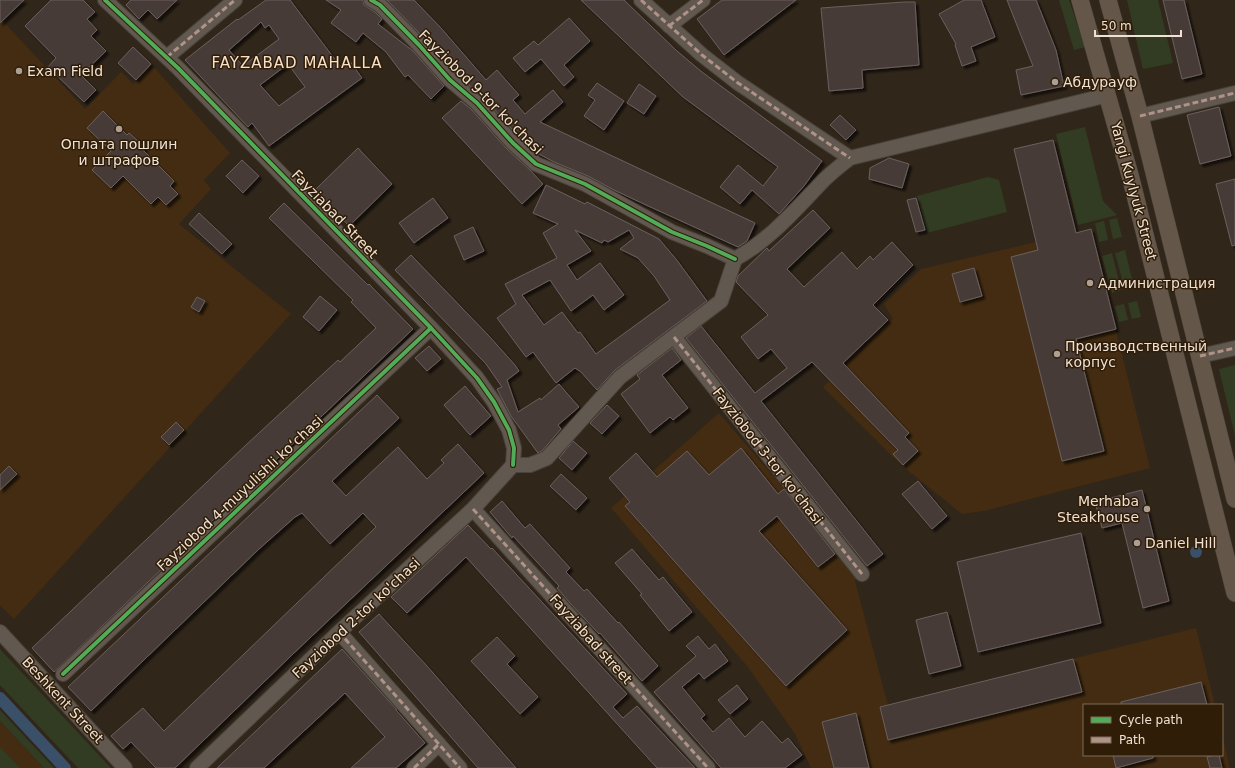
<svg xmlns="http://www.w3.org/2000/svg" width="1235" height="768" viewBox="0 0 1235 768" font-family="'DejaVu Sans',sans-serif">
<style>
.built{fill:#432c11}
.green{fill:#323c22}
.water{fill:#3a4f68}
.lines{fill:none;stroke-linecap:round;stroke-linejoin:round}
.canal{stroke:#3a4f68;stroke-width:12}
.building{fill:#463b39;stroke:#6b605e;fill-rule:evenodd;filter:url(#shadow)}
.minor-casing{stroke:#4b4239;stroke-width:16}
.major-casing{stroke:#4b4239;stroke-width:18}
.minor{stroke:#615850;stroke-width:14}
.major{stroke:#64574a;stroke-width:17}
.quiet{stroke:#af9288;stroke-width:3;stroke-dasharray:6 3;stroke-linecap:butt}
.cycleway-casing{stroke:#301d07;stroke-width:6}
.cycleway{stroke:#51ab58;stroke-width:4}
.poi-dot{fill:#aca094;stroke:#301d07;stroke-width:1.5}
.labels{text-anchor:middle;dominant-baseline:central;stroke-width:3;stroke-linejoin:round;paint-order:stroke}
.poi-label{font-size:14px;fill:#efe2d5;stroke:#301d07;text-anchor:start}
.street-label{font-size:14px;fill:#efe2d5;stroke:#301d07}
.neighbourhood-label{font-size:15px;letter-spacing:1px;fill:#f8e0c9;stroke:#301d07}
</style>
<defs>
<filter id="shadow"><feDropShadow dx="3" dy="3" stdDeviation="1" flood-color="#0009"/></filter>
</defs>
<rect width="100%" height="100%" fill="#31261a"/>
<path class="built" d="M0,18L85,109L121,72L133,84L153,66L230,153L204,180L211,189L179,224L291,314L14,619L0,605Z
M1091,229L1150,468L984,511L962,514L901,465L823,387L893,319L884,304L921,269Z
M719,413L857,574L855,581L888,705L1196,628L1215,705H1084V755H1222V734L1230,768H811L795,734L747,666L611,508Z
M0,721L44,768H0Z"/>
<path class="green" d="M1059,0H1069L1085,47L1074,50Z
M1127,0H1158L1173,63L1143,69Z
M1085,127L1103,201L1117,215L1078,225L1056,134Z
M988,177L999,180L1007,212L927,233L917,196Z
M1117,218L1122,237L1113,239L1109,220Z
M1104,221L1108,240L1099,242L1095,223Z
M1125,250L1134,287L1125,290L1115,253Z
M1112,253L1121,290L1112,293L1102,256Z
M1137,301L1141,317L1132,319L1128,303Z
M1124,304L1128,320L1119,322L1115,306Z
M1235,365V436L1219,369Z
M0,649L111,768H78L0,685Z
M0,710L54,768H44L0,721Z
M0,747L20,768H0Z"/>
<path class="water" d="M1190 552a6 6 0 1 1 12 0a6 6 0 1 1-12 0Z"/>
<g class="lines">
<path class="canal" d="M0,698L65,768"/>
</g>
<path class="building" d="M0,0H24L0,23Z
M51,0H83L95,12L87,19L97,30L91,36L106,51L81,75L96,90L84,102L48,67L56,58L25,26Z
M131,0H177L157,19L148,10L139,19L126,5Z
M266,0H290L340,66L349,60L362,78L269,146L252,123L248,127L185,60L237,19L238,20ZM261,22L265,28L269,25L279,39L243,66L229,50ZM288,64L305,87L279,106L260,85Z
M326,0H363L364,5L375,12L382,19L378,24L413,51L444,86L431,99L408,75L405,77L386,52L363,33L356,42L331,23L341,10Z
M387,0H414L441,28L486,80L497,70L519,95L513,100L525,114L553,90L563,102L540,122L755,223L747,241L738,247L646,205L614,190L588,176L554,162L537,153L519,137L483,97L456,74L425,39Z
M581,0H624L677,51L702,72L822,161L804,186L779,214L752,190L740,204L720,187L738,165L763,186L778,167L683,97Z
M722,0H796L724,55L697,19Z
M964,0H981L995,37L971,47L976,61L962,66L955,45L956,44L939,14Z
M1007,0H1036L1056,50L1064,86L1021,95L1016,70L1033,66Z
M1163,0H1184L1202,74L1182,79Z
M904,2H915L919,65L862,70L863,88L829,91L821,8Z
M569,18L590,41L564,65L574,77L564,86L541,59L525,72L513,58L534,41L538,45Z
M133,47L151,64L136,80L118,63Z
M597,83L624,101L604,130L584,116L595,100L588,95Z
M639,84L656,96L644,114L627,103Z
M461,101L471,109L507,149L531,171L543,184L522,204L442,118Z
M1219,107L1231,156L1200,164L1187,115Z
M103,111L127,135L129,133L138,141L145,148L143,150L174,181L170,186L178,194L166,205L158,197L151,204L123,176L111,188L92,170L111,151L87,128Z
M840,115L856,130L846,140L830,125Z
M1053,140L1076,233L1091,229L1116,329L1076,339L1104,451L1062,461L1011,257L1038,250L1014,149Z
M358,148L392,184L349,226L315,190Z
M889,158L909,164L902,188L869,179L870,168Z
M242,160L259,176L243,193L226,176Z
M1235,179V245L1232,246L1216,184Z
M546,185L585,204L587,202L659,239L676,259L707,301L615,370L597,390L581,372L575,368L556,383L533,352L526,357L497,318L516,304L505,284L557,258L543,233L558,224L533,213ZM575,230L602,243L604,240L608,242L629,230L634,238L620,249L638,258L654,276L670,300L596,354L580,332L578,333L562,312L544,325L522,295L550,280L571,311L593,295L604,310L624,295L600,263L577,280L567,265L591,251Z
M433,198L448,218L414,243L399,223Z
M916,198L925,230L916,232L907,200Z
M284,203L368,285L369,284L413,329L54,672L32,648L246,445L338,360L340,362L376,328L351,302L353,300L269,218Z
M813,210L830,228L787,269L804,287L842,252L857,269L870,256L873,260L892,242L913,265L873,305L888,320L843,363L909,433L905,437L918,451L903,465L893,454L898,450L812,362L761,401L883,554L867,566L686,338L701,326L755,393L787,368L771,349L758,359L741,337L768,315L736,282L738,276L767,248L769,251Z
M199,213L232,244L222,254L189,224Z
M473,227L484,251L464,260L454,236Z
M411,255L489,336L515,365L519,371L507,380L518,412L540,398L541,400L559,384L579,407L558,425L561,429L542,451L538,453L511,416L497,389L502,387L486,364L395,270Z
M974,268L982,296L960,302L952,274Z
M320,296L337,310L319,331L303,317Z
M197,297L205,301L199,312L191,307Z
M429,346L441,359L427,371L415,358Z
M672,348L681,360L662,375L688,408L673,420L670,417L650,433L621,394L640,379L637,375Z
M465,386L491,416L470,435L444,405Z
M377,395L399,418L332,481L346,496L398,447L427,479L444,463L441,460L458,444L484,473L294,653L175,768H156L131,742L123,749L111,736L143,708L164,731L376,527L363,513L330,544L302,513L295,517L259,549L91,711L68,687Z
M607,405L619,416L602,434L590,423Z
M176,422L184,430L169,445L161,437Z
M573,441L587,453L572,470L559,458Z
M741,448L778,494L784,489L835,554L818,567L777,516L759,531L847,630L786,686L625,506L630,502L609,478L636,453L657,477L687,451L709,475Z
M9,466L17,474L0,490V475Z
M561,474L587,498L576,510L550,486Z
M918,481L947,516L932,529L902,494Z
M1142,490L1169,601L1143,608L1122,523L1102,528L1095,502Z
M502,501L525,528L530,524L570,568L566,572L584,591L587,589L618,623L619,622L658,666L642,681L600,633L599,634L570,603L557,588L559,586L513,536L512,538L490,512Z
M468,525L491,549L492,548L627,694L613,707L623,718L637,706L695,768H657L466,557L407,613L391,597Z
M1081,533L1101,623L978,652L957,562Z
M632,549L659,580L663,577L692,612L669,631L640,595L642,594L615,563Z
M947,612L961,666L929,674L916,620Z
M379,614L427,666L516,768H478L359,632Z
M698,636L709,649L715,644L728,661L704,679L699,673L682,687L705,715L701,718L713,732L729,718L745,737L762,721L782,743L788,738L802,755L785,768H721L654,692L696,656L686,646Z
M497,637L515,656L507,664L538,697L520,714L471,661Z
M342,649L397,710H396L425,743L396,768H351L385,737L345,693L264,768H217Z
M1073,659L1082,692L888,740L880,707Z
M1201,682L1207,705H1121V702Z
M737,685L748,699L730,714L718,700Z
M856,713L869,768H834L822,722Z
M1113,755H1153V758L1116,768Z
M1214,755H1219L1222,768H1210L1207,757Z"/>
<g class="lines">
<defs>
<path id="minor" d="M105,0L178,68L431,328L477,378L494,402L509,430L514,448L513,465
M371,0L380,5L419,45L450,80L477,103L513,143L536,164L585,184L672,232L707,246L735,259
M641,0L702,55L738,83L850,158
M669,26L703,0
M167,57L235,0
M1140,116L1235,93
M735,259C771,239 796,209 824,180C832,172 841,165 850,158L1108,95
M674,337L862,574
M1200,356L1235,348
M513,465H530L547,458L620,377L721,301L735,259
M473,509L708,768
M0,632L125,768
M339,632L460,768
M63,674L431,328
M197,768L339,632L473,509L513,465
M414,768L439,744"/>
<path id="major" d="M1080,0L1130,175L1235,593
M1108,0L1140,116L1235,499"/>
</defs>
<use href="#minor" class="minor-casing"/>
<use href="#major" class="major-casing"/>
<use href="#minor" class="minor"/>
<use href="#major" class="major"/>
<path class="quiet" d="M641,0L702,55L738,83L850,158
M669,26L703,0
M167,57L235,0
M1140,116L1235,93
M674,337L862,574
M1200,356L1235,348
M473,509L708,768
M339,632L460,768
M414,768L439,744"/>
<defs>
<path id="cycleway" d="M105,0L178,68L431,328L477,378L494,402L509,430L514,448L513,465
M371,0L380,5L419,45L450,80L477,103L513,143L536,164L585,184L672,232L707,246L735,259
M63,674L431,328"/>
</defs>
<use href="#cycleway" class="cycleway-casing"/>
<use href="#cycleway" class="cycleway"/>
</g>
<g class="poi-dot">
<circle cx="19" cy="71" r="4"/>
<circle cx="1055" cy="82" r="4"/>
<circle cx="119" cy="129" r="4"/>
<circle cx="1090" cy="283" r="4"/>
<circle cx="1057" cy="354" r="4"/>
<circle cx="1147" cy="509" r="4"/>
<circle cx="1137" cy="543" r="4"/>
</g>
<g class="labels">
<g class="poi-label">
<text x="27" y="71">Exam Field</text>
<text x="1063" y="82">Абдурауф</text>
<text x="119" y="144" text-anchor="middle">Оплата пошлин<tspan x="119" dy="16">и штрафов</tspan></text>
<text x="1098" y="283">Администрация</text>
<text x="1065" y="346">Производственный<tspan x="1065" dy="16">корпус</tspan></text>
<text x="1139" y="501" text-anchor="end">Merhaba<tspan x="1139" dy="16">Steakhouse</tspan></text>
<text x="1145" y="543">Daniel Hill</text>
</g>
<g class="street-label">
<text transform="translate(481 92) rotate(45)">Fayziobod 9-tor ko'chasi</text>
<text transform="translate(1134 191) rotate(75)">Yangi Kuylyuk Street</text>
<text transform="translate(335 214) rotate(46)">Fayziabad Street</text>
<text transform="translate(768 456) rotate(52)">Fayziobod 3-tor ko'chasi</text>
<text transform="translate(240 493) rotate(-43)">Fayziobod 4-muyulishli koʻchasi</text>
<text transform="translate(356 618) rotate(-43)">Fayziobod 2-tor ko'chasi</text>
<text transform="translate(591 639) rotate(48)">Fayziabad street</text>
<text transform="translate(63 700) rotate(47)">Beshkent Street</text>
</g>
<g class="neighbourhood-label">
<text x="297" y="63">FAYZABAD MAHALLA</text>
</g>
</g>
<rect x="1083" y="704" width="140" height="52" fill="#301d07" stroke="#7c6c59"/>
<rect x="1091" y="717" width="20" height="6" fill="#51ab58" stroke="#7c6c59"/>
<text x="1119" y="724" font-size="12" fill="#efe2d5">Cycle path</text>
<rect x="1091" y="737" width="20" height="6" fill="#af9288" stroke="#7c6c59"/>
<text x="1119" y="744" font-size="12" fill="#efe2d5">Path</text>
<path d="M1095 30v6h86v-6" fill="none" stroke="#efe2d5" stroke-width="2"/>
<text x="1101" y="30" font-size="12" fill="#efe2d5" stroke="#301d07" stroke-width="3" paint-order="stroke">50 m</text>
</svg>
